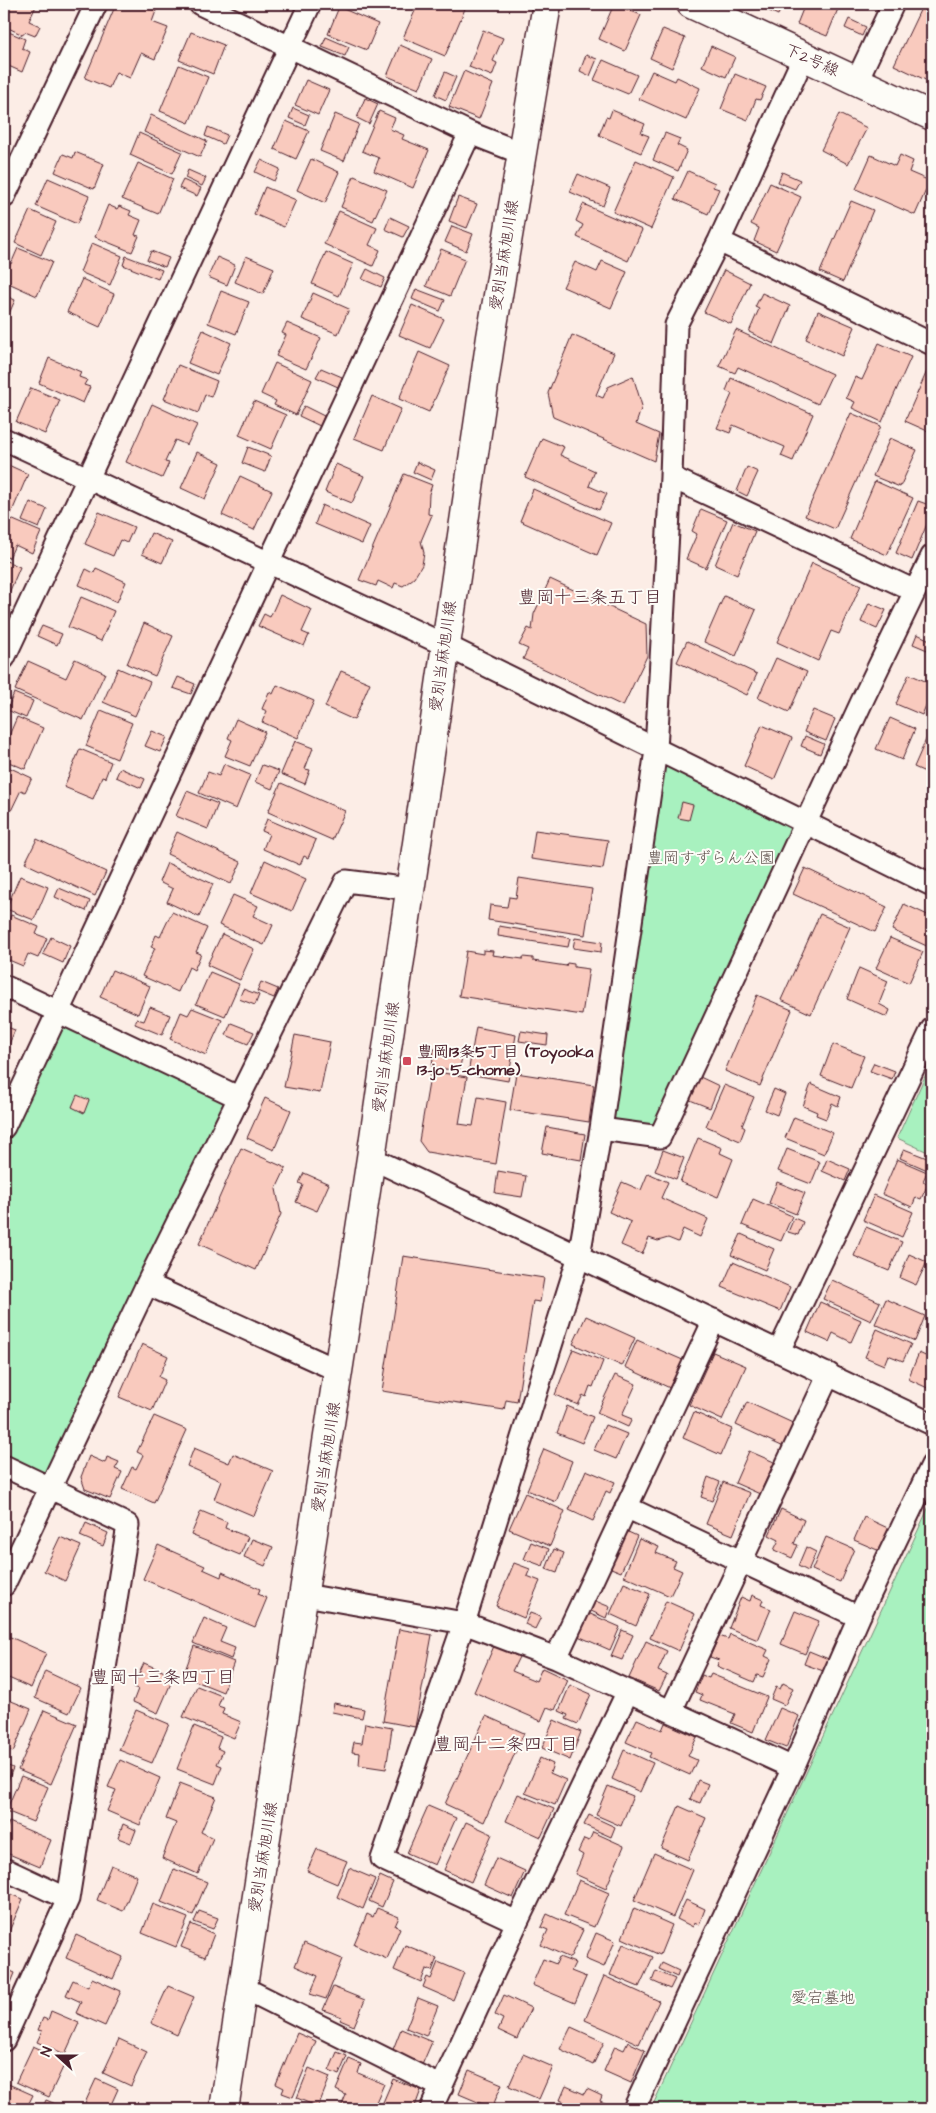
<svg xmlns="http://www.w3.org/2000/svg" width="936" height="2113" viewBox="0 0 936 2113" font-family="'Architects Daughter','Klee One',sans-serif">
<style>
.green{fill:#a8f1bf;stroke:#798875}
.building{fill:#f9cabe;stroke:#4a1f2b}
.lines{fill:none;stroke-linecap:round;stroke-linejoin:round}
.minor-casing{stroke:#4a1f2b;stroke-width:25}
.tertiary-casing{stroke:#4a1f2b;stroke-width:31}
.primary-casing{stroke:#4a1f2b;stroke-width:31}
.minor{stroke:#fdfcf7;stroke-width:21}
.tertiary{stroke:#fdfcf7;stroke-width:28}
.primary{stroke:#fdfcf7;stroke-width:28}
.poi-dot{fill:#d1495b;stroke:#fdfcf7;stroke-width:2}
.labels{text-anchor:middle;dominant-baseline:central;stroke-width:4;stroke-linejoin:round;paint-order:stroke}
.street-label{font-size:16px;fill:#4a1f2b;stroke:#fdfcf7}
.park-label{font-size:16px;fill:#625450;stroke:#fdfcf7}
.poi-label{font-size:16px;font-weight:bold;fill:#4a1f2b;stroke:#fdfcf7;text-anchor:start}
.neighbourhood-label{font-size:18px;fill:#4a1f2b;stroke:#fdfcf7}
</style>
<rect width="100%" height="100%" fill="#fcede6"/>
<filter id="ink" filterUnits="userSpaceOnUse"><feTurbulence type="fractalNoise" baseFrequency=".02" numOctaves="2"/><feDisplacementMap in="SourceGraphic" scale="10" xChannelSelector="R" yChannelSelector="G"/><feConvolveMatrix kernelMatrix="1 2 1 2 8 2 1 2 1" color-interpolation-filters="sRGB"/></filter>
<g filter="url(#ink)">
<path class="green" d="M656,750L805,824L660,1137L601,1129Z
M57,1011L238,1097L51,1489L4,1466V1127Z
M932,1061V1154L897,1138Z
M932,1500V2109H651Z"/>
<path class="building" d="M4,4H37L29,21L40,26L35,36L25,32L23,35L4,26Z
M116,4H139L156,11L152,22L168,28L155,59L141,53L130,78L116,72L109,88L85,78Z
M418,4H467L445,56L403,38Z
M614,4L641,15L625,51L599,39Z
M754,4H783L778,15Z
M805,4H840L827,36L797,24Z
M923,4H932V83L894,65Z
M339,7L378,24L367,50L328,34Z
M849,19L866,27L862,36L845,28Z
M663,29L685,38L672,68L650,58Z
M4,30L25,39L22,48L30,52L22,72L4,64Z
M483,30L503,38L493,61L497,63L492,76L469,67Z
M191,32L224,45L213,74L179,60Z
M326,37L349,47L345,56L322,47Z
M400,45L432,59L419,89L387,76Z
M711,46L735,57L726,77L702,66Z
M586,55L597,59L590,76L580,71Z
M603,60L637,75L628,94L594,80Z
M179,65L208,77L189,123L160,111Z
M464,71L493,84L479,119L449,107Z
M652,71L675,81L677,77L700,88L686,120L639,99Z
M445,72L456,77L446,100L435,95Z
M735,74L766,87L760,100L756,99L748,120L721,109Z
M306,80L329,90L318,115L295,105Z
M365,98L378,104L369,124L357,118Z
M293,108L309,115L305,125L289,118Z
M612,110L645,124L641,133L649,136L641,153L599,135L606,117L609,118Z
M379,111L395,118L390,129L404,135L402,139L429,150L413,188L374,171L379,158L362,151Z
M335,114L359,124L344,161L320,151Z
M839,114L867,128L848,164L821,150Z
M151,115L207,141L200,157L144,132Z
M286,121L309,131L296,159L274,149Z
M208,127L227,135L223,144L205,136Z
M139,133L182,152L172,174L130,155Z
M665,133L680,139L677,145L687,150L678,171L653,160Z
M75,152L104,164L94,189L55,172L63,154L73,158Z
M871,155L895,166L900,155L913,161L909,172L930,181L915,215L856,189Z
M311,159L339,172L325,203L297,190Z
M261,160L280,169L274,181L255,172Z
M636,160L674,177L651,229L613,212Z
M138,163L173,179L158,214L122,199Z
M188,170L206,178L202,186L185,178Z
M688,171L715,183L713,187L719,189L708,214L675,199Z
M782,172L800,180L795,189L778,182Z
M578,174L610,188L603,206L570,192Z
M354,176L387,190L373,221L341,207Z
M48,178L89,196L77,224L36,206Z
M183,180L201,188L197,196L179,188Z
M770,183L801,197L776,251L754,241L759,228L751,224Z
M265,187L296,200L284,227L254,214Z
M458,197L477,204L467,228L449,221Z
M851,201L873,210L843,282L820,272Z
M583,204L642,230L628,261L577,237L583,225L576,221Z
M108,205L117,209L119,206L131,211L129,215L141,220L135,235L139,236L132,252L95,237Z
M30,210L56,222L41,255L15,243Z
M339,211L377,228L369,245L380,250L373,266L324,244Z
M390,217L409,226L403,237L385,229Z
M452,226L473,234L466,251L445,242Z
M92,243L122,256L110,285L80,272Z
M18,248L52,262L37,296L4,281V268L6,262L11,264Z
M441,249L465,259L450,296L426,286Z
M151,251L169,258L165,267L147,260Z
M326,252L353,264L339,296L312,284Z
M126,256L162,270L158,279L123,265Z
M246,256L274,268L263,294L235,282Z
M217,257L235,265L227,285L208,277Z
M602,261L627,272L611,308L563,287L575,262L597,272Z
M367,269L385,278L381,287L362,279Z
M724,270L750,283L731,324L704,312Z
M82,279L114,294L100,327L67,312Z
M416,289L445,300L440,311L412,299Z
M221,291L249,302L236,334L208,323Z
M313,293L349,309L338,334L302,319Z
M762,293L790,306L774,344L749,332L759,309L755,307Z
M4,295L15,300L5,323H4Z
M412,305L444,319L430,348L399,335Z
M818,311L855,327L842,356L806,339Z
M287,323L321,338L306,369L276,356L286,335L282,333Z
M203,330L231,343L217,375L188,363Z
M736,330L832,374L818,404L738,367L735,373L719,366Z
M572,335L614,353L596,395L603,398L608,387L633,376L642,406L636,424L659,434L654,461L553,417L548,393Z
M879,343L911,357L882,422L852,408L855,402L846,398L855,377L862,380Z
M419,352L450,366L429,412L399,399Z
M49,358L81,372L79,377L87,380L84,385L90,387L83,403L39,383Z
M931,362H932V433L905,421Z
M275,363L312,380L296,415L274,405L276,401L261,394Z
M178,365L217,381L211,397L205,395L198,413L164,399Z
M321,368L342,377L338,387L316,377Z
M731,378L813,414L793,461L781,456L785,447L733,425L730,433L717,428L732,394L726,391Z
M31,388L60,400L45,434L16,422Z
M372,396L401,409L384,450L354,438Z
M254,401L286,415L271,449L239,435Z
M152,404L197,425L187,445L175,440L165,462L169,463L162,478L126,462Z
M304,406L324,416L320,426L299,416Z
M851,413L881,426L835,529L805,516Z
M542,438L564,447L560,455L595,471L589,486L607,494L599,510L525,477Z
M890,438L917,450L900,487L873,476Z
M248,447L271,456L265,472L242,463Z
M197,452L221,463L205,499L181,488Z
M417,462L435,470L431,480L413,472Z
M4,463L28,474L11,514L4,511Z
M336,464L364,476L352,503L325,492Z
M747,467L758,472L747,496L737,491Z
M404,474L432,485L429,494L428,514L432,515L421,541L424,553L422,565L414,578L403,586L395,583L393,588L378,581L376,586L359,580Z
M240,476L272,491L254,530L222,515Z
M875,481L913,498L887,555L850,539Z
M533,489L611,523L597,555L520,521Z
M918,501L932,506V512L912,560L896,553Z
M30,502L47,509L39,528L22,521Z
M322,505L370,526L362,544L315,524Z
M701,509L727,520L706,568L686,559L697,534L692,531Z
M99,512L134,527L127,543L120,540L113,556L85,544Z
M4,516L41,532L32,553L15,545L9,558L4,556Z
M733,522L755,531L737,575L715,565Z
M151,533L172,542L162,563L142,554Z
M4,560L20,567L9,593L4,590Z
M812,563L861,585L839,634L831,631L818,661L777,642Z
M96,568L126,582L117,602L79,585L86,569L94,573Z
M550,579L646,624L647,656L623,706L523,659L528,649L519,645L528,628L532,630L534,614Z
M280,595L312,610L302,632L309,635L304,646L258,626L264,614L270,617Z
M724,596L756,610L736,656L704,642Z
M81,597L114,611L101,641L68,627Z
M869,603L886,610L877,629L861,622Z
M144,623L173,636L155,676L127,664Z
M42,626L62,634L57,645L37,636Z
M917,634L932,641V652L913,644Z
M687,641L757,674L747,695L677,662Z
M776,658L807,672L789,712L758,698Z
M75,659L105,673L83,720L15,690L28,661L66,678Z
M118,668L150,682L135,716L103,702Z
M341,671L370,683L354,720L325,707Z
M909,674L932,684V691L922,715L896,704Z
M178,677L195,684L191,694L173,688Z
M277,685L314,701L298,738L262,722L267,711L262,709L269,692L273,694Z
M14,693L33,701L26,718L7,710Z
M101,710L132,723L117,759L86,746Z
M813,710L835,719L826,741L804,732Z
M17,717L43,728L25,769L4,760V747Z
M890,718L915,729L902,760L876,749Z
M236,719L265,732L250,766L225,756L232,740L228,738Z
M762,725L792,738L774,780L744,766Z
M152,731L167,737L160,752L145,746Z
M928,735L932,737V775L914,767Z
M805,736L824,744L820,754L801,746Z
M295,741L313,748L305,769L310,770L305,784L281,774Z
M80,749L111,762L105,778L102,777L93,799L64,787Z
M224,764L250,775L236,809L199,793L208,772L219,776Z
M4,765L32,778L25,792L21,790L9,815L4,812Z
M262,765L279,771L272,789L255,782Z
M120,768L145,779L141,788L116,777Z
M281,783L345,811L332,840L268,812Z
M187,791L218,804L208,829L176,816Z
M682,802L693,805L689,820L678,818Z
M267,819L316,840L308,858L304,856L300,865L263,849L269,834L262,831Z
M535,830L608,840L603,869L531,859Z
M177,832L241,862L231,884L167,854Z
M37,839L106,872L95,896L25,863Z
M265,860L306,879L292,911L251,893Z
M167,863L213,884L199,917L167,902L173,889L159,882Z
M805,868L887,907L875,932L793,894Z
M20,876L48,887L34,920L6,909Z
M519,878L592,889L585,935L488,920L490,905L507,907L509,897L516,898Z
M59,888L90,901L86,911L55,897Z
M233,895L258,906L253,916L273,925L264,945L219,925Z
M904,904L932,917L931,948L892,930Z
M172,912L207,928L196,952L201,954L194,970L189,967L178,992L142,976L155,948L151,947L156,935L160,937Z
M820,914L850,927L811,1014L781,1000Z
M11,915L39,927L36,934L47,938L38,958L28,954L23,966L4,958V931Z
M499,926L570,938L568,947L498,936Z
M222,934L254,949L240,980L207,965Z
M51,937L70,946L63,963L43,954Z
M575,938L602,942L601,952L573,948Z
M890,938L923,952L909,983L876,968Z
M483,950L493,951L492,955L523,959V957L533,958V961L566,966L567,963L574,964V967L589,969L582,1015L459,996L466,951L483,954Z
M859,968L888,981L879,1004L890,1010L887,1017L847,999Z
M112,970L150,986L138,1014L100,997Z
M210,972L239,984L225,1016L196,1004Z
M261,982L278,989L274,998L257,991Z
M243,989L259,995L255,1005L239,999Z
M757,995L792,1010L760,1086L725,1071Z
M150,1007L170,1015L162,1035L135,1024L137,1019L144,1021Z
M192,1008L222,1020L206,1055L170,1039L181,1012L188,1015Z
M231,1023L254,1032L248,1044L226,1035Z
M4,1026L15,1030L4,1056Z
M476,1027L516,1035L508,1081L468,1074Z
M521,1031L548,1035L547,1045L519,1041Z
M295,1035L330,1042L320,1093L284,1087Z
M833,1044L864,1056L851,1088L821,1076Z
M434,1049L463,1053L459,1071L432,1067Z
M874,1063L895,1071L892,1079L870,1071Z
M431,1071L467,1077L459,1124L473,1126L478,1097L506,1102L496,1164L427,1152L419,1141Z
M516,1073L594,1085L589,1122L510,1110Z
M700,1077L719,1086L710,1108L690,1100Z
M811,1084L841,1097L838,1106L832,1103L826,1119L816,1115L817,1112L803,1106Z
M724,1085L754,1097L742,1126L745,1128L740,1141L706,1126Z
M774,1089L785,1094L777,1115L765,1110Z
M77,1095L89,1100L84,1113L72,1107Z
M265,1098L291,1110L274,1150L247,1138Z
M794,1117L833,1133L824,1154L785,1138Z
M547,1127L585,1134L581,1160L542,1153Z
M698,1138L722,1148L720,1153L733,1159L718,1197L680,1182Z
M241,1148L286,1168L276,1189L281,1214L256,1270L199,1244Z
M787,1149L820,1162L811,1184L778,1171Z
M904,1149L932,1160V1172L900,1158Z
M663,1150L684,1158L676,1179L655,1171Z
M827,1159L850,1169L845,1181L822,1171Z
M897,1159L927,1172L923,1181L928,1184L921,1199L916,1197L912,1207L882,1194Z
M498,1171L526,1176L522,1197L495,1193Z
M304,1173L329,1184L317,1211L296,1202L303,1185L299,1183Z
M648,1173L668,1182L661,1198L708,1219L700,1237L683,1229L678,1242L668,1238L658,1241L649,1238L642,1254L621,1245L631,1222L609,1212L622,1182L641,1190Z
M777,1182L805,1193L796,1214L769,1203Z
M874,1195L913,1212L902,1237L863,1220Z
M753,1199L792,1216L781,1241L742,1225Z
M794,1218L803,1222L798,1235L788,1232Z
M866,1227L902,1242L889,1271L854,1256Z
M741,1234L774,1249L765,1270L731,1255Z
M909,1254L927,1262L916,1285L900,1278Z
M403,1256L544,1278L540,1302L533,1301L517,1402L506,1400L504,1410L382,1391Z
M733,1262L790,1287L780,1311L722,1287Z
M832,1280L880,1302L871,1321L823,1299Z
M886,1299L925,1316L915,1341L875,1324Z
M820,1302L861,1320L851,1342L833,1333L829,1342L807,1332Z
M586,1316L635,1338L622,1366L573,1344Z
M877,1329L911,1344L903,1361L888,1355L884,1365L865,1357Z
M637,1340L685,1361L672,1389L625,1367Z
M142,1344L168,1356L159,1377L165,1380L152,1411L119,1397Z
M573,1349L603,1361L593,1387L590,1386L586,1397L583,1395L578,1405L555,1395Z
M713,1352L746,1366L722,1420L689,1405Z
M919,1353L932,1359V1390L908,1379Z
M615,1375L636,1384L622,1415L632,1419L628,1427L597,1413Z
M747,1402L797,1425L786,1448L736,1425Z
M567,1406L593,1417L582,1443L557,1433Z
M694,1412L732,1429L721,1455L683,1438Z
M154,1416L187,1430L154,1503L122,1489L132,1467L136,1469L143,1455L137,1452Z
M605,1425L627,1434L616,1459L594,1450Z
M194,1448L229,1463L233,1454L273,1471L254,1516L214,1499L221,1481L187,1466Z
M544,1449L572,1461L556,1502L527,1490Z
M749,1451L774,1462L760,1494L735,1483Z
M89,1456L105,1463L107,1457L119,1462L115,1469L122,1472L110,1499L85,1489L81,1477Z
M586,1470L615,1482L610,1493L606,1491L593,1521L569,1510Z
M708,1477L720,1482L712,1501L701,1497Z
M723,1482L750,1493L733,1535L706,1524Z
M525,1493L565,1511L550,1546L509,1529Z
M781,1509L804,1520L794,1544L798,1545L792,1558L774,1550L779,1540L769,1535Z
M201,1511L227,1522L225,1528L248,1537L240,1555L191,1535Z
M864,1517L892,1530L882,1552L854,1540Z
M86,1523L108,1533L103,1546L80,1536Z
M626,1531L637,1536L621,1572L611,1568Z
M60,1537L81,1546L65,1581L44,1571Z
M826,1537L854,1549L840,1582L812,1570Z
M252,1539L273,1547L265,1566L244,1557Z
M639,1539L659,1547L656,1553L676,1561L673,1567L682,1571L670,1596L624,1576Z
M531,1542L549,1549L543,1566L524,1559Z
M158,1545L205,1566L203,1569L221,1577L222,1572L260,1589L258,1594L267,1598L255,1627L143,1579Z
M806,1547L816,1552L808,1571L798,1566Z
M554,1549L564,1553L557,1573L546,1569Z
M514,1563L530,1569L527,1576L540,1581L524,1618L496,1606Z
M624,1583L650,1594L636,1626L610,1614Z
M752,1595L763,1600L761,1605L771,1609L758,1640L729,1628L741,1597L750,1601Z
M593,1600L610,1607L606,1618L589,1610Z
M666,1601L695,1614L679,1651L650,1638Z
M795,1611L819,1621L805,1654L781,1644Z
M530,1613L541,1617L535,1629L525,1624Z
M588,1613L620,1627L610,1650L578,1636Z
M204,1618L226,1628L220,1642L235,1648L231,1659L193,1643Z
M399,1629L432,1635L415,1727L383,1721Z
M622,1630L633,1635L622,1660L611,1656Z
M730,1634L768,1650L765,1656L771,1659L763,1677L757,1675L754,1682L717,1666L719,1660L710,1657L719,1636L728,1639Z
M8,1636L46,1653L31,1688L4,1676V1645Z
M646,1641L667,1651L658,1671L667,1675L659,1691L629,1678Z
M194,1646L234,1662L223,1692L183,1676Z
M494,1646L519,1657L512,1671L536,1681L542,1668L568,1680L555,1710L547,1707L541,1721L474,1692Z
M809,1651L831,1660L826,1672L804,1664Z
M144,1663L174,1676L158,1713L133,1702L138,1689L133,1687Z
M45,1671L81,1688L69,1713L35,1698Z
M711,1674L767,1697L753,1732L731,1723L735,1714L700,1700L702,1695L695,1692L702,1675L709,1678Z
M783,1683L793,1688L785,1705L771,1699L776,1687L780,1689Z
M570,1685L591,1694L578,1724L566,1719L568,1715L559,1711Z
M197,1686L222,1696L218,1706L224,1708L222,1714L241,1722L234,1738L183,1717Z
M4,1698L31,1709L13,1752L4,1748Z
M334,1703L364,1709L362,1718L332,1712Z
M780,1708L799,1716L786,1748L766,1740Z
M44,1710L77,1724L51,1784L18,1770Z
M136,1710L169,1724L152,1763L119,1750Z
M486,1716L524,1733L484,1822L445,1804Z
M637,1719L662,1730L665,1723L697,1737L688,1756L697,1760L690,1775L649,1757L651,1753L626,1742Z
M554,1720L581,1732L570,1760L542,1748Z
M365,1723L392,1728L386,1769L359,1765L360,1753L352,1752L354,1742L362,1743Z
M194,1726L221,1737L217,1748L223,1751L217,1764L222,1766L215,1784L177,1769Z
M624,1750L653,1763L640,1792L612,1779Z
M540,1758L553,1764L550,1773L566,1780L555,1805L525,1793Z
M120,1760L160,1778L140,1825L107,1811L116,1790L108,1787Z
M4,1764L13,1768L4,1790Z
M21,1776L48,1787L33,1822L6,1811Z
M698,1780L708,1784L700,1803L690,1799Z
M180,1783L216,1797L201,1832L213,1838L198,1874L162,1858L176,1823L166,1819Z
M608,1786L633,1796L621,1826L596,1815Z
M518,1794L554,1809L541,1837L506,1821Z
M428,1806L456,1818L435,1865L407,1853Z
M679,1806L706,1818L688,1860L661,1848Z
M589,1815L615,1827L611,1837L584,1825Z
M9,1822L51,1840L40,1867L4,1852V1835Z
M466,1822L492,1834L471,1882L444,1870Z
M123,1824L136,1830L131,1843L118,1838Z
M593,1832L624,1846L606,1888L575,1874L583,1855L578,1852L584,1839L589,1841Z
M317,1849L347,1861L337,1884L307,1871Z
M654,1853L693,1870L673,1917L634,1900Z
M496,1858L525,1871L513,1898L484,1885Z
M111,1865L137,1876L123,1911L97,1900Z
M349,1868L375,1879L363,1909L337,1897Z
M174,1869L207,1882L193,1915L161,1902Z
M380,1876L393,1882L382,1907L369,1901Z
M579,1880L609,1893L594,1927L564,1915Z
M4,1891L23,1899L4,1943Z
M686,1900L705,1909L699,1925L694,1923L693,1927L677,1919Z
M153,1904L188,1918L176,1947L142,1933Z
M377,1908L399,1917L395,1926L400,1928L387,1959L354,1945L367,1914L373,1917Z
M634,1908L672,1925L660,1955L622,1938Z
M199,1911L218,1918L213,1929L194,1922Z
M547,1914L583,1930L570,1958L541,1945L548,1930L541,1927Z
M191,1924L214,1934L205,1957L181,1947Z
M596,1933L615,1941L604,1967L585,1959Z
M76,1935L123,1957L113,1979L66,1958Z
M304,1943L342,1959L326,1999L310,1994L318,1976L295,1966Z
M623,1944L653,1957L639,1987L610,1975Z
M405,1945L437,1958L432,1971L426,1969L421,1982L394,1970Z
M559,1957L575,1963L571,1971L586,1977L575,2003L532,1985L543,1959L556,1964Z
M438,1962L464,1973L453,2000L423,1987L427,1977L431,1979Z
M662,1963L679,1971L677,1977L659,1969Z
M4,1968L15,1973L11,1983L4,1980Z
M656,1971L675,1979L670,1989L652,1981Z
M604,1976L659,2001L639,2044L585,2020Z
M92,1978L121,1991L105,2026L76,2013L81,2002L66,1995L73,1980L88,1987Z
M168,1986L194,1997L177,2035L151,2023Z
M333,1987L365,2000L354,2026L340,2020L342,2017L323,2010Z
M504,1995L531,2008L517,2039L498,2030L503,2019L495,2015Z
M418,1998L438,2006L426,2036L406,2028Z
M51,2011L79,2023L65,2054L37,2042L42,2031L38,2030L43,2018L48,2020Z
M571,2027L604,2042L593,2065L560,2049Z
M401,2029L432,2042L422,2065L392,2052Z
M297,2033L316,2041L293,2097L282,2093L284,2088L276,2084Z
M119,2039L147,2052L131,2086L103,2073Z
M628,2042L645,2050L631,2083L604,2071L615,2046L624,2050Z
M33,2046L66,2061L49,2097L16,2082Z
M337,2052L347,2056L339,2075L329,2071Z
M523,2054L553,2067L539,2099L509,2086Z
M349,2059L361,2064L358,2073L384,2084L373,2109H347L341,2107L346,2095L336,2090Z
M309,2068L330,2077L318,2107L297,2098Z
M469,2070L502,2084L492,2108L459,2094Z
M96,2079L118,2089L109,2109H99L85,2103Z
M393,2079L421,2090L414,2109H387L381,2107Z
M6,2083L33,2095L26,2109H4V2087Z
M566,2086L584,2094L587,2089L602,2096L600,2101L616,2108L579,2109L560,2100Z
M46,2100L68,2109H42Z"/>
<g class="lines">
<defs>
<path id="minor" d="M200,4L470,133L521,153
M857,80L893,4
M4,197L96,4
M719,241L932,344
M4,439L445,645L932,885
M671,477L915,591
M4,658L310,4
M4,986L238,1097
M4,1127L470,133
M601,1129L660,1137L864,697L932,556
M371,1158L932,1424
M147,1284L339,1371
M779,1351L932,1029
M4,1466L128,1525L68,1899L4,2040
M626,1507L859,1617
M4,1585L147,1284L346,881L410,889
M305,1595L464,1623L556,1658L793,1768
M556,1658L714,1320
M671,1711L829,1374
M4,1869L68,1899
M517,1922L382,1859L464,1623L579,1256L601,1129L656,750L671,477L676,325L719,241L804,56
M242,1987L442,2087
M431,2109L517,1922L628,1691
M634,2109L793,1768L859,1617L932,1465"/>
<path id="tertiary" d="M691,4L932,116"/>
<path id="primary" d="M224,2109L371,1158L491,337L547,4"/>
</defs>
<use href="#minor" class="minor-casing"/>
<use href="#tertiary" class="tertiary-casing"/>
<use href="#primary" class="primary-casing"/>
<use href="#minor" class="minor"/>
<use href="#tertiary" class="tertiary"/>
<use href="#primary" class="primary"/>
</g>
</g>
<rect class="poi-dot" x="402" y="1056" width="10" height="10" rx="2.5"/>
<g class="labels">
<g class="street-label">
<text transform="translate(812 60) rotate(24)">下2号線</text>
<text transform="translate(504 255) rotate(-81)">愛別当麻旭川線</text>
<text transform="translate(443 656) rotate(-82)">愛別当麻旭川線</text>
<text transform="translate(386 1057) rotate(-82)">愛別当麻旭川線</text>
<text transform="translate(326 1457) rotate(-81)">愛別当麻旭川線</text>
<text transform="translate(263 1857) rotate(-81)">愛別当麻旭川線</text>
</g>
<g class="park-label">
<text x="711" y="858">豊岡すずらん公園</text>
<text x="823" y="1998">愛宕墓地</text>
</g>
<g class="poi-label">
<text x="417" y="1052">豊岡13条5丁目 (Toyooka<tspan x="417" dy="18">13-jo 5-chome)</tspan></text>
</g>
<g class="neighbourhood-label">
<text x="590" y="597">豊岡十三条五丁目</text>
<text x="163" y="1677">豊岡十三条四丁目</text>
<text x="506" y="1744">豊岡十二条四丁目</text>
</g>
</g>
<rect width="936" height="2113" fill="none" stroke="#fdfcf7" stroke-width="20"/>
<rect x="10" y="10" width="916" height="2093" fill="none" stroke="#4a1f2b" stroke-width="2" filter="url(#ink)"/>
<g transform="translate(58 2056) rotate(291)" stroke="#fdfcf7" stroke-width="4" paint-order="stroke">
<path d="M0-4L9 19L0 12L-9 19Z" fill="#4a1f2b"/>
<text y="-8" font-size="14" font-weight="bold" text-anchor="middle" fill="#4a1f2b">N</text>
</g>
</svg>
